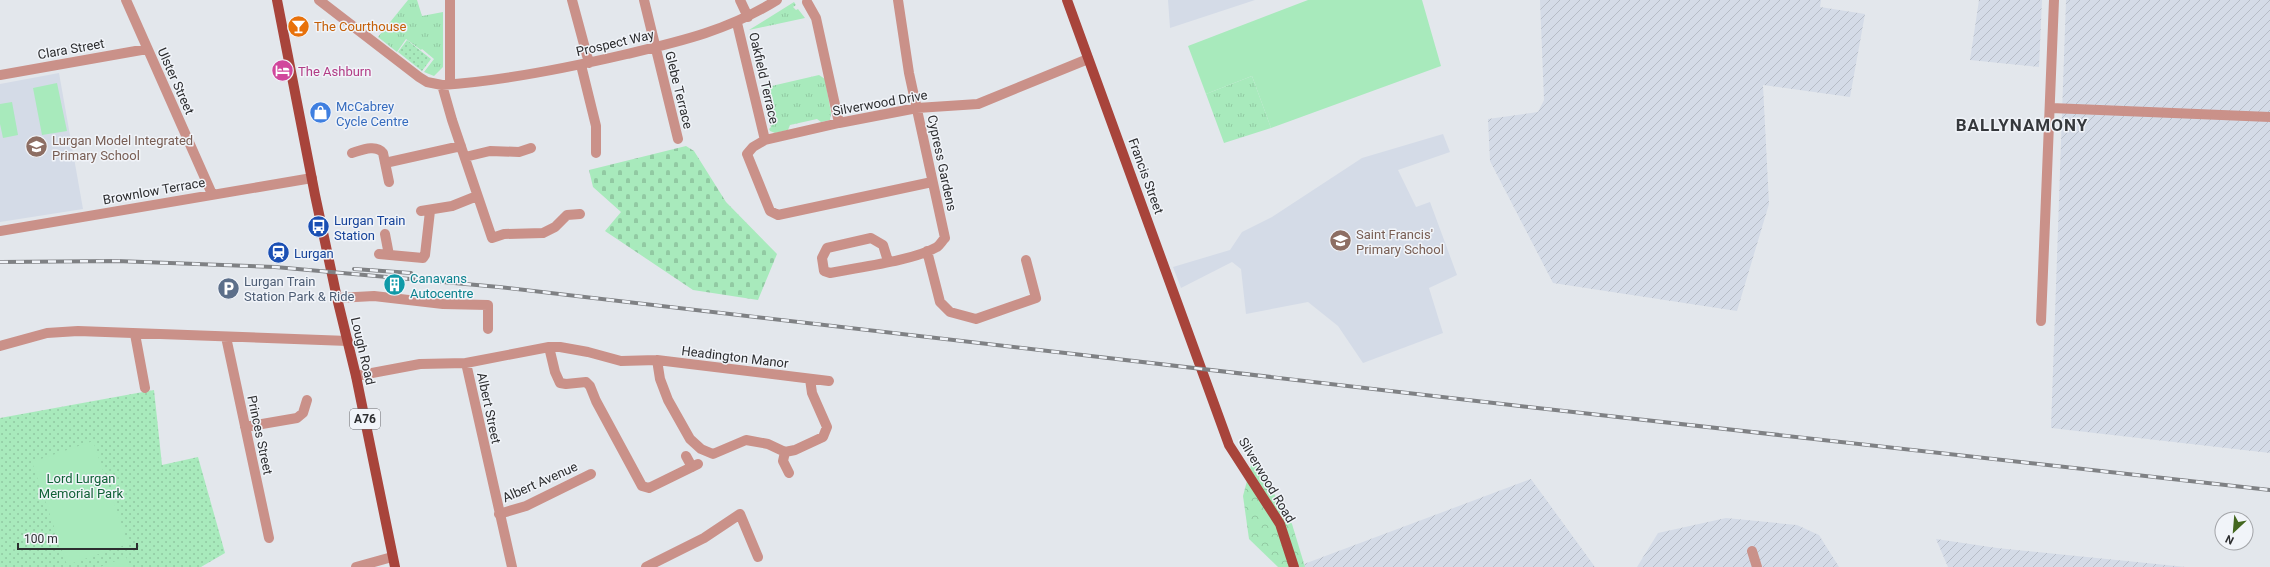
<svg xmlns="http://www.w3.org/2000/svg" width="2270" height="567" viewBox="0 0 2270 567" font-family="Roboto,sans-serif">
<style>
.built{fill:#d4dbe7}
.industrial{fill:url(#industrial-furrows)}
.grass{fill:url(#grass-tufts)}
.forest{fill:url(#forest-crowns)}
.cemetery{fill:url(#cemetery-stones)}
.park{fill:url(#park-dots)}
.pitch{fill:#a8eabc}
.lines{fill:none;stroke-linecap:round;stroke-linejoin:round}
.minor{stroke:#ca9189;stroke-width:10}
.major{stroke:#a8443b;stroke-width:10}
.rail-casing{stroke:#7f8184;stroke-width:4}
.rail{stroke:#f1f4f9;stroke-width:2.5;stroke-dasharray:8;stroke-linecap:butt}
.labels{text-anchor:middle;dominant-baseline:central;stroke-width:3;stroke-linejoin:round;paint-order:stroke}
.shield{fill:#f1f4f9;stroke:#68696c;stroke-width:1}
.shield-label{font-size:12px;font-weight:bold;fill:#2d2e30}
.food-label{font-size:13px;fill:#c56008;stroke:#f1f4f9;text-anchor:start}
.street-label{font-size:13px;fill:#2d2e30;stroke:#f1f4f9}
.hotel-label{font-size:13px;fill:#b23c85;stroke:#f1f4f9;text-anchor:start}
.shop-label{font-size:13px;fill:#366cbe;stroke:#f1f4f9;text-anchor:start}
.education-label{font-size:13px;fill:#785e54;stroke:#f1f4f9;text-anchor:start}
.transit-label{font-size:13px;fill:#164399;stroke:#f1f4f9;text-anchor:start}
.culture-label{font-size:13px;fill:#0d838f;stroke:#f1f4f9;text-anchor:start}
.service-label{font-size:13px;fill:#4e5e75;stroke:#f1f4f9;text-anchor:start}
.park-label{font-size:13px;fill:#116237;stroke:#f1f4f9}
.district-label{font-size:17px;font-weight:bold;letter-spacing:1px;fill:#35383c;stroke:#f1f4f9}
</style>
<defs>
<pattern id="industrial-furrows" width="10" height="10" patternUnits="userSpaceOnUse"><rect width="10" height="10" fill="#d4dbe7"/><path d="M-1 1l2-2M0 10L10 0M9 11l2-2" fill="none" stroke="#b6bcc6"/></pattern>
<pattern id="grass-tufts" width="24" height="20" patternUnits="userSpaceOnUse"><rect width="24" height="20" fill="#a8eabc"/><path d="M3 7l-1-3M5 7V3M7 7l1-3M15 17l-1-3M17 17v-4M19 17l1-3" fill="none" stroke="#91c9a2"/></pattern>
<pattern id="forest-crowns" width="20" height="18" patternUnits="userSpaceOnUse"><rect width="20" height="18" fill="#a8eabc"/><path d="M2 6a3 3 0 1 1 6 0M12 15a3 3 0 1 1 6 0" fill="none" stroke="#91c9a2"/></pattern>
<pattern id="cemetery-stones" width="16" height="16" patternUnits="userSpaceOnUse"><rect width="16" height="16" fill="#a8eabc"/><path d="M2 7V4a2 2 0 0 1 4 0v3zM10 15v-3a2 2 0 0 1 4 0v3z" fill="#91c9a2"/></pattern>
<pattern id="park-dots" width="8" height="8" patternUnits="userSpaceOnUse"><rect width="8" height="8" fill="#a8eabc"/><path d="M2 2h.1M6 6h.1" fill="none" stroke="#91c9a2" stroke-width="1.8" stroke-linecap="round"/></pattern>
</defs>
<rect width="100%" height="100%" fill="#e3e7ec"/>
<path class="built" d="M1168,0H1255L1170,28Z
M59,73L83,209L0,222V84Z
M1443,134L1450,152L1398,170L1416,207L1430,202L1457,275L1429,288L1443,333L1363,363L1338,326L1308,302L1246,314L1241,269L1232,262L1181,288L1173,267L1230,250L1242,232L1272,217L1362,158Z"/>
<path class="industrial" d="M1540,0H1821L1820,7L1865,14L1850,97L1763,85L1769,204L1737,311L1553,283L1490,161L1488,119L1538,112L1544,100Z
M1979,0H2042L2039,67L1970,60Z
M2066,0H2270V453L2051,428Z
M1531,479L1595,567H1305L1304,564Z
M1726,518L1797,525L1819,535L1839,567H1637L1658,533Z
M1936,539L1997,548L2186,567H1948Z"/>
<path class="grass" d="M408,0H417L422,16L443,12V67L434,76L424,72L434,59L422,49L421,50L406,39L397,52L378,37Z
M794,2L796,5L793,7L796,10L798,9L805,18L749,30Z
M819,75L825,79L831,113L830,120L821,122L817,119L790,125L788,130L775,133L770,131L769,129L771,127L763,88Z
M1252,76L1271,128L1224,143L1206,94Z"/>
<path class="forest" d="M1253,458L1292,524L1305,567H1278L1249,539L1243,496Z"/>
<path class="cemetery" d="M686,146L694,151L726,202L777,254L758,300L693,290L605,231L621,212L593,187L589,170Z"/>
<path class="park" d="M407,40L431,59L422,71L398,52Z
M154,390L162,465L198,457L225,553L201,567H0V418Z"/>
<path class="pitch" d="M1308,0H1422L1441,66L1271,128L1252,76L1206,94L1188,46Z
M57,83L67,131L42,135L33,88Z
M12,102L18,135L3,138L0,124V104Z
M93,441L128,544L67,565L32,462Z
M126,557L130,567H100Z"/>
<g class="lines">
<path class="minor" d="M126,0L212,194
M319,0L419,77L427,82L442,85C504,81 567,68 627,54C682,41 729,30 777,0
M450,0V84
M572,0L589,63
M644,0L678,139
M740,0L748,17
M807,2L816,18L839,123
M737,23L765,140
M581,65L596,126V153
M0,75L147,49
M442,85L452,120L492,238L504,234L543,233L555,227L567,215L580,214
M2051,108L2270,117
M352,153C362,150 376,144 383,153L389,182
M465,157L490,151L519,152L531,148
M385,163L461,146
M932,182L778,215L770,211L747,154L753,147L765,140L839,123L917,108L978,104L1088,59
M421,211L452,206L477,196
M0,231L312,178
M385,234L389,255
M927,251L940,302L950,312L976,319L1036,298L1026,260
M379,254L423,258L425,255L430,211
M888,261L883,245L871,238L827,248L822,258L824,271L830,273C859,267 912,261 937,247C940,245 942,241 945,238L909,73L898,0
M337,298L374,296L443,304L488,305V329
M2041,321L2054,0
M135,334L145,388
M226,337L269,538
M0,346L47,333L78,331L348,341
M549,347L555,372L560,383L566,384L586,382L590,386L596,401L642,486L649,488L698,464
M657,360L660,379L668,400L690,439L701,449L713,454L746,440L768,444L785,452L795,450L823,437L827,427L812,393L810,379
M466,363L512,567
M356,376L420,364L466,363L549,347H560L588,352L621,361L657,360L829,381
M245,427L297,418L303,413L307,400
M785,452L783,461L789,473
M686,456L692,467
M499,514L526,506L591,474
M1752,551L1757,567
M356,567L392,557
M646,567L704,538L740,514L758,557"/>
<path class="major" d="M277,0L315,195L337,298L356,376L395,567
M1067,0L1229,445L1280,524L1294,567"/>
<defs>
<path id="rail" d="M0,262L117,261L275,267L499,287L1511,405L2270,490
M354,269L411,273"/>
</defs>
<use href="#rail" class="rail-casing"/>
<use href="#rail" class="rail"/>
</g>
<defs>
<symbol id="bar-disc" viewBox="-11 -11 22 22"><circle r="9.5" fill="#e8710a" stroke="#f1f4f9"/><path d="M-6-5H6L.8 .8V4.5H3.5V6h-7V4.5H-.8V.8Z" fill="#fff"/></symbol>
<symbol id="hotel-disc" viewBox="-11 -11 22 22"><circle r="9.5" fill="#d1479c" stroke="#f1f4f9"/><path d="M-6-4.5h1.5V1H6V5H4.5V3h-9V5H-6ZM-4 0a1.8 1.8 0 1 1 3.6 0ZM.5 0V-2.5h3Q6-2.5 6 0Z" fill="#fff"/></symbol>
<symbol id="shop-disc" viewBox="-11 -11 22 22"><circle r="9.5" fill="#3f7fe0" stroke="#f1f4f9"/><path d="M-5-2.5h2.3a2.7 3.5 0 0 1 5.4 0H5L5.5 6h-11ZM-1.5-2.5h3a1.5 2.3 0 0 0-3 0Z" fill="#fff"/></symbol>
<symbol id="school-disc" viewBox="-11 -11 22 22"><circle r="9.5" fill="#8d6e63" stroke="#f1f4f9"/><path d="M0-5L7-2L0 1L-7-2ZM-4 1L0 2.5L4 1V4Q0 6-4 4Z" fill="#fff"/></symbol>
<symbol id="bus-disc" viewBox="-11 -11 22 22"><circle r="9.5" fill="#1a4fb4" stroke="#f1f4f9"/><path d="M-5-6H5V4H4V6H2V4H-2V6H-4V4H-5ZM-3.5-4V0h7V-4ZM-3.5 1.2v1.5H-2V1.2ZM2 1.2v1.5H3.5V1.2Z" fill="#fff"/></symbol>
<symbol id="station-disc" viewBox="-11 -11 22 22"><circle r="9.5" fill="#1a4fb4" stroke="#f1f4f9"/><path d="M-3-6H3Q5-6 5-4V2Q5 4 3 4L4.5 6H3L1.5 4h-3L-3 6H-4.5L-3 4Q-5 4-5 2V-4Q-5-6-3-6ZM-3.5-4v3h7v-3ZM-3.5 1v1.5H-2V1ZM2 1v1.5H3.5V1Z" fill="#fff"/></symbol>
<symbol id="building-disc" viewBox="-11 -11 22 22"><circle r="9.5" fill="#0f9aa8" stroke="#f1f4f9"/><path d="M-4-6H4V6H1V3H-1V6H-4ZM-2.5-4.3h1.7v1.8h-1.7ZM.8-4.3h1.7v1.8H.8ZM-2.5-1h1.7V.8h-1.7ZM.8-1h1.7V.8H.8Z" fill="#fff"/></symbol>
<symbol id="parking-disc" viewBox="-11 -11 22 22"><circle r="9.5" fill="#5c6f8a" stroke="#f1f4f9"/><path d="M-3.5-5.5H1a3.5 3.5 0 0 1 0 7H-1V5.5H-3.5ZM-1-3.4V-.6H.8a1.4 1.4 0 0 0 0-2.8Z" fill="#fff"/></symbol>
</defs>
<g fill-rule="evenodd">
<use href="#bar-disc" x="286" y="14" width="25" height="25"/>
<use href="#hotel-disc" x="270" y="58" width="25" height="25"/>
<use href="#shop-disc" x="308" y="100" width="25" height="25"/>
<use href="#school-disc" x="24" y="134" width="25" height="25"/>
<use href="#bus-disc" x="306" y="214" width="25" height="25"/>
<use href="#school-disc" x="1328" y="228" width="25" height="25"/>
<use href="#station-disc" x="266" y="240" width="25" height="25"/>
<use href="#building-disc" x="382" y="272" width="25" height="25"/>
<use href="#parking-disc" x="216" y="276" width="25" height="25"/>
</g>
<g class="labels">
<rect class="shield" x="350" y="409" width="30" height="20" rx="3"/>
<g class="shield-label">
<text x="365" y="419">A76</text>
</g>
<g class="food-label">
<text x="314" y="26">The Courthouse</text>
</g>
<g class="street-label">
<text transform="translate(615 43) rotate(-13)">Prospect Way</text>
<text transform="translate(71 49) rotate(-10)">Clara Street</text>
<text transform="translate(764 78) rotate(77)">Oakfield Terrace</text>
<text transform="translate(176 81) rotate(66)">Ulster Street</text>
<text transform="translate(679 90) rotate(76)">Glebe Terrace</text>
<text transform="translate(880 103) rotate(-10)">Silverwood Drive</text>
<text transform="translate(942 163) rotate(78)">Cypress Gardens</text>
<text transform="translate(1146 176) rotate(70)">Francis Street</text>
<text transform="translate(154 191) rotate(-10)">Brownlow Terrace</text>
<text transform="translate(363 351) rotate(77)">Lough Road</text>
<text transform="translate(735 357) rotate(7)">Headington Manor</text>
<text transform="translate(489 408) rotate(78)">Albert Street</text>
<text transform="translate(260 435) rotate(78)">Princes Street</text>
<text transform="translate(1267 480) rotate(59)">Silverwood Road</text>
<text transform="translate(540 482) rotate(-24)">Albert Avenue</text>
</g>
<g class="hotel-label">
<text x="298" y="71">The Ashburn</text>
</g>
<g class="shop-label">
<text x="336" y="106">McCabrey<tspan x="336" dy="15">Cycle Centre</tspan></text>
</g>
<g class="education-label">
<text x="52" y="140">Lurgan Model Integrated<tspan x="52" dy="15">Primary School</tspan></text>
<text x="1356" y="234">Saint Francis'<tspan x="1356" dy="15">Primary School</tspan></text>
</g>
<g class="transit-label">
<text x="334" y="220">Lurgan Train<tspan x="334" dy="15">Station</tspan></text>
<text x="294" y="253">Lurgan</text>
</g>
<g class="culture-label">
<text x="410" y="278">Canavans<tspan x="410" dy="15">Autocentre</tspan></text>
</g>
<g class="service-label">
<text x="244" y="281">Lurgan Train<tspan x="244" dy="15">Station Park &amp; Ride</tspan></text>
</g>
<g class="park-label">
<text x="81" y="478">Lord Lurgan<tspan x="81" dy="15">Memorial Park</tspan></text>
</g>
<g class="district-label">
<text x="2022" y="125">BALLYNAMONY</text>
</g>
</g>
<g transform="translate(2234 531) rotate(206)"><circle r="19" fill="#f1f4f9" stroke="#a3a5a9"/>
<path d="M0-3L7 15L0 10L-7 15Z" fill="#43671f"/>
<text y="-6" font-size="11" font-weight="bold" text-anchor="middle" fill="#2d2e30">N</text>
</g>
<path d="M18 543v6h119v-6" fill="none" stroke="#2d2e30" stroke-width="2"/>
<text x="24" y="543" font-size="12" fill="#2d2e30" stroke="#f1f4f9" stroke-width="3" paint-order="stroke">100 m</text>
</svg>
